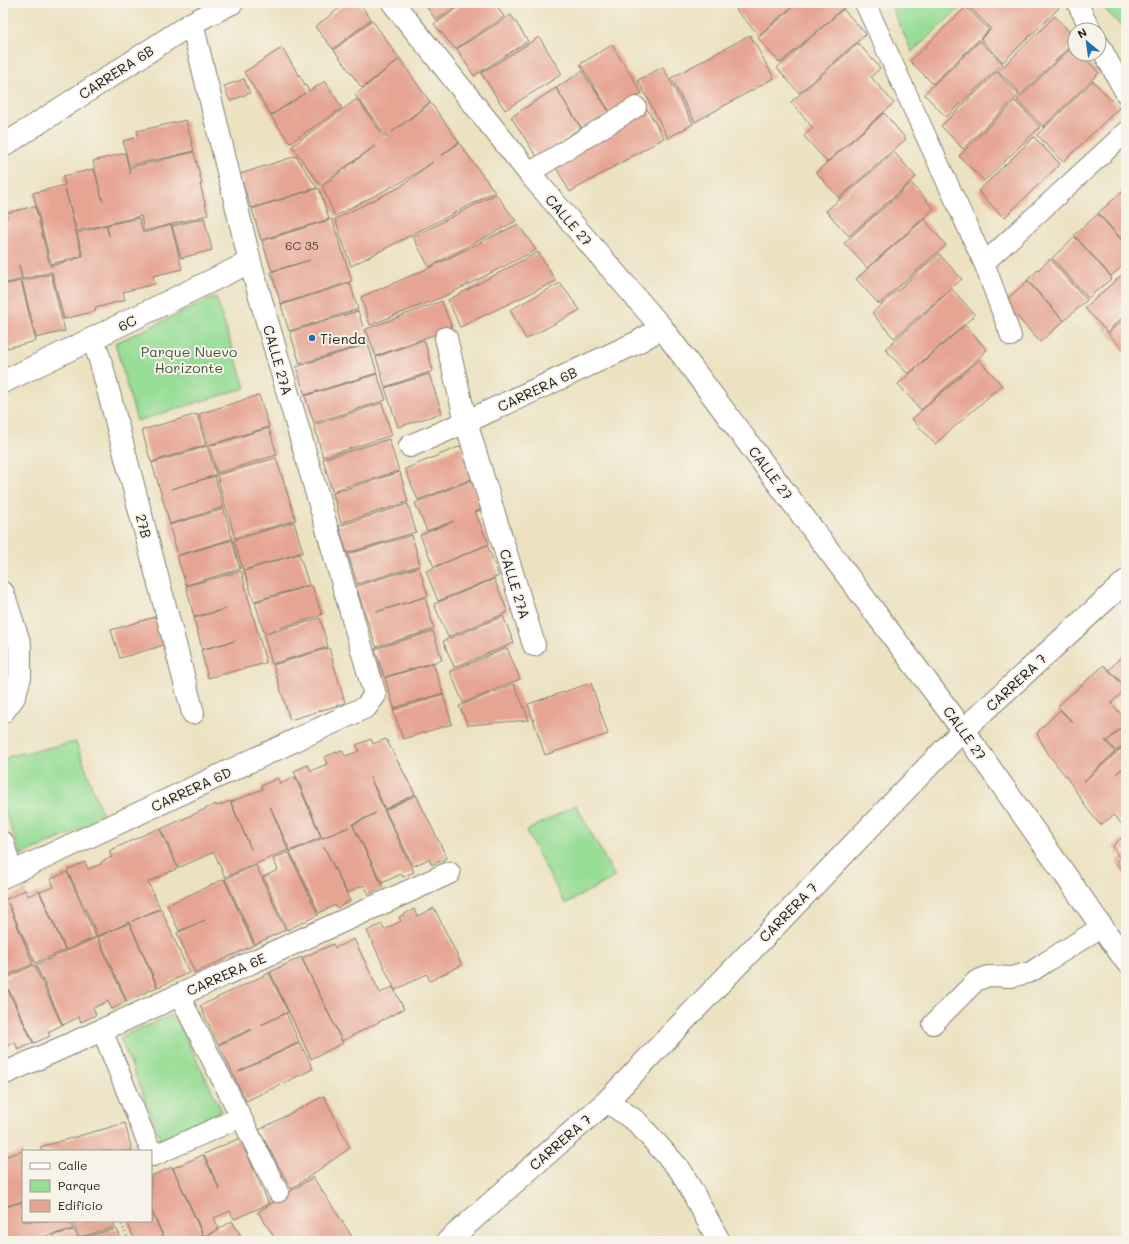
<svg xmlns="http://www.w3.org/2000/svg" width="1129" height="1244" viewBox="0 0 1129 1244" font-family="Mali,sans-serif">
<style>
.green{fill:#97dd96;stroke:#5a7c59}
.building{fill:#e6a493}
.lines{fill:none;stroke-linecap:round;stroke-linejoin:round}
.lane-casing{stroke:#847f6f;stroke-width:22}
.street-casing{stroke:#847f6f;stroke-width:24}
.secondary-casing{stroke:#847f6f;stroke-width:24}
.primary-casing{stroke:#847f6f;stroke-width:24}
.path{stroke:#847f6f;stroke-width:2.5;stroke-dasharray:1 3;stroke-linecap:butt}
.lane{stroke:#fff;stroke-width:20}
.street{stroke:#fff;stroke-width:22}
.secondary{stroke:#fff;stroke-width:22}
.primary{stroke:#fff;stroke-width:22}
.poi-dot{fill:#1f6fb2;stroke:#f7f3e8;stroke-width:1.5}
.labels{text-anchor:middle;dominant-baseline:central;stroke-width:4;stroke-linejoin:round;paint-order:stroke}
.number-label{font-size:12px;fill:#4e3e3a}
.street-label{font-size:14px;fill:#1c1c1c;stroke:#f7f3e8}
.poi-label{font-size:14px;fill:#1c1c1c;stroke:#f7f3e8;text-anchor:start}
.park-label{font-size:14px;fill:#415641;stroke:#f7f3e8}
</style>
<rect width="100%" height="100%" fill="#f7f3e8"/>
<filter id="ink" filterUnits="userSpaceOnUse"><feTurbulence type="fractalNoise" baseFrequency=".025" numOctaves="2"/><feDisplacementMap in="SourceGraphic" scale="8" xChannelSelector="R" yChannelSelector="G"/><feConvolveMatrix kernelMatrix="1 2 1 2 8 2 1 2 1" color-interpolation-filters="sRGB"/></filter>
<filter id="wash" filterUnits="userSpaceOnUse"><feTurbulence type="fractalNoise" baseFrequency=".012" numOctaves="4" result="noise"/><feDisplacementMap in="SourceGraphic" scale="16" xChannelSelector="R" yChannelSelector="G"/><feGaussianBlur stdDeviation="0.9" result="paint"/><feColorMatrix in="noise" values="0 0 0 0 0 0 0 0 0 0 0 0 0 0 0 0 0 1.4 0 .05"/><feComposite in="paint" operator="in"/></filter>
<g filter="url(#wash)">
<rect width="100%" height="100%" fill="#ece2c2"/>
<path class="green" d="M890,3H965L912,52Z
M1099,3H1126V31Z
M216,297L245,388L137,421L115,343Z
M76,742L104,819L21,855L3,806L4,761L9,756L18,754Z
M576,805L615,877L565,904L526,831Z
M174,1014L222,1111L161,1139L120,1037Z"/>
<g id="blocks">
<path class="building" d="M346,3H359L371,19L333,49L315,27Z
M424,3H460L436,20Z
M464,3H495L504,17L455,49L434,24Z
M744,3H796L759,35L736,10Z
M797,3L848,4L780,63L758,38Z
M972,3H1054L1059,8L1003,62L981,39L991,29L968,6Z
M966,7L989,30L933,84L910,61Z
M843,9L866,34L799,93L777,68Z
M511,15L528,41L474,76L457,49Z
M1055,16L1075,38V42L1021,94L999,71Z
M372,20L430,102L392,132L431,103L459,142L441,156L459,143L495,192L351,266L335,219L400,187L433,162L403,181L335,216L322,186L375,146L320,185L292,146L357,99L385,138L387,137L355,95L398,60L362,88L334,50Z
M750,35L774,78L695,122L671,78Z
M539,37L562,74L505,110L481,73Z
M980,41L1003,64L946,117L924,94Z
M858,43L880,68L871,77L894,103L827,162L804,136L813,128L791,102Z
M612,45L642,93L610,112L580,64Z
M1073,46L1075,48V54H1081L1099,73L1043,127L1017,100Z
M282,48L309,91L325,81L342,108L290,143L271,116L305,93L271,115L244,72Z
M663,67L693,124L668,138L638,80Z
M582,71L610,113L583,130L556,88Z
M997,72L1019,95L963,149L941,126Z
M244,79L250,93L230,101L224,86Z
M1093,81L1119,108L1063,162L1037,135Z
M556,88L581,128L537,157L511,117Z
M1015,101L1040,127L984,181L959,156Z
M647,109L664,138L570,192L554,164Z
M884,113L906,139L839,198L816,172Z
M186,120L194,151L129,166L123,141L138,137L137,131Z
M1034,137L1060,164L1004,218L978,191Z
M194,152L202,184H200L208,215L144,231L141,216L77,231L65,188L82,256L51,264L33,193L65,185L63,176L94,169L103,202L93,161L125,153L130,174L129,168Z
M894,152L916,177L849,236L826,211Z
M296,156L317,188L251,208L240,174Z
M911,183L934,209L867,268L844,243Z
M319,188L329,219L261,240L252,209Z
M1122,192L1126,197V244L1098,213Z
M496,194L516,221L429,267L413,237Z
M35,206L50,266L83,257L77,233L106,225L109,236L107,225L139,218L143,233L171,225L182,269L153,276L155,284L123,292L125,300L95,308L96,311L64,319L52,272L22,279L19,265L22,279L3,284V219L7,218L6,213Z
M1098,214L1126,245V263L1111,276L1074,235Z
M204,218L212,250L181,258L172,226Z
M332,219L352,281L281,304L271,272L310,260L272,271L262,241Z
M924,219L946,245L879,304L856,279Z
M518,224L536,250L445,296L370,325L361,297L429,268Z
M1075,237L1112,278L1088,298L1052,258Z
M538,252L556,281L460,327L448,300Z
M939,254L962,279L894,338L872,313Z
M1050,259L1087,300L1064,321L1027,280Z
M1126,271V314L1107,332L1085,308Z
M51,274L65,331L36,338L22,281Z
M21,281L36,341L7,348L3,333V285Z
M1027,281L1064,321L1040,342L1004,302Z
M350,283L358,309L289,331L281,305Z
M560,283L580,310L526,339L510,310Z
M952,289L975,315L908,374L885,349Z
M442,301L452,328L376,356L366,329Z
M358,311L368,343L300,364L290,332Z
M1126,317V353L1108,333Z
M965,325L987,350L921,410L898,384Z
M424,340L433,371L385,387L376,357Z
M368,344L377,373L305,395L296,367Z
M979,360L1002,385L935,444L912,419Z
M377,374L386,400L314,423L305,396Z
M429,374L442,413L398,427L385,388Z
M259,395L269,427L208,445L199,414Z
M382,403L392,435L323,457L314,425Z
M197,414L206,445L151,462L142,430Z
M269,428L277,455L217,473L209,446Z
M389,439L399,471L332,491L323,459Z
M207,446L216,475L171,489L215,476L224,507L170,524L152,463Z
M461,446L474,478L418,500L405,469Z
M276,458L296,520L235,538L217,475Z
M400,472L408,502L341,523L333,493Z
M471,480L483,509L475,512L489,544L434,567L420,535L454,521L427,531L415,503Z
M408,504L416,532L347,553L339,526Z
M224,509L232,539L178,555L169,525Z
M294,522L303,552L243,570L234,540Z
M412,535L420,565L357,584L348,554Z
M232,540L240,569L186,585L177,556Z
M487,545L499,576L438,601L426,571Z
M299,554L309,585L254,601L244,571Z
M419,567L428,596L376,612L425,597L434,629L376,647L356,586Z
M241,571L266,663L208,678L201,650L235,641L202,649L194,618L226,609L194,617L186,586Z
M494,579L508,612L448,637L434,604Z
M312,585L322,615L264,633L255,602Z
M162,615L171,643L120,658L111,630Z
M503,616L514,643L454,667L443,641Z
M320,618L328,647L272,664L264,635Z
M433,631L442,660L384,677L375,649Z
M329,648L345,703L290,720L273,665Z
M507,648L520,679L463,703L450,671Z
M1126,651V686L1109,670Z
M433,663L443,693L394,708L385,678Z
M1104,665L1126,689L1111,703L1126,720V723L1107,741L1105,740L1115,752L1083,782L1126,744V765L1116,774L1126,766L1125,828L1114,815L1100,825L1082,802H1083L1067,778L1049,755L1037,734L1040,729L1060,710L1073,723L1058,706Z
M591,683L608,734L545,755L528,704Z
M514,684L529,720L468,725L459,706Z
M443,694L452,724L403,739L393,710Z
M1126,724V743L1116,751L1107,741Z
M371,739L373,744L386,739L415,794L385,809L370,777L384,810L414,872L403,877L401,874L382,883L353,825L376,813L352,824L383,887L369,894L364,885L347,893L324,847L350,901L337,908L335,905L319,913L290,852L349,827L322,838L294,771L308,765L311,771L327,764L324,757L342,750L345,756L359,751L356,745Z
M295,777L321,837L290,851L270,806L288,850L225,877L214,852L178,868L161,829L216,804L217,806L230,801L251,849L231,802L263,789L261,786L278,778L280,784Z
M416,795L447,858L432,865L429,859L413,866L385,810Z
M159,828L178,868L148,882L160,908L132,921L161,909L189,973L158,987L129,922L98,936L67,870L85,862L88,869L101,864V862L112,857L109,851Z
M1121,838L1126,844V848L1118,856L1113,846Z
M1126,851V877L1116,862Z
M289,852L318,915L287,930L263,877L278,870L273,859Z
M256,865L285,930L255,944L225,879Z
M67,872L96,937L66,950L40,892L54,887L51,879Z
M224,879L254,945L195,973L177,933L205,920L179,931L167,905Z
M25,890L28,896L39,891L65,950L35,963L8,903L33,964L3,977V901Z
M434,908L462,965L430,981L427,974L395,990L367,931L382,924L384,930L401,921L399,917L414,909L417,916Z
M129,923L157,987L127,1001L98,937Z
M97,937L126,1002L112,1009L108,1001L93,1008L96,1015L81,1022L79,1017L63,1025L36,965Z
M354,939L380,993L393,987L404,1009L342,1041L302,958L333,944L335,948Z
M301,957L343,1043L311,1059L270,972Z
M34,965L62,1025L48,1032L50,1036L34,1043L4,979Z
M269,973L288,1012L261,1025L286,1013L299,1042L238,1072L300,1043L313,1069L246,1101L219,1045L252,1030L251,1029L218,1044L200,1006Z
M3,980L33,1043L18,1050L15,1042L3,1048Z
M324,1096L350,1148L291,1189L259,1130Z
M125,1123L132,1151H42L40,1147Z
M240,1138L269,1204L234,1219L230,1211L214,1218L219,1229L204,1236L173,1168L203,1155L220,1190L204,1154Z
M23,1151V1201L3,1207V1157Z
M172,1167L203,1236L194,1241H166L151,1209V1176Z
M313,1177L355,1241H313L311,1238L312,1241H277L258,1212Z
M23,1202V1221H70L73,1229L28,1241H3V1208Z
M151,1211L165,1241H135L126,1221H151Z
M72,1221H113L115,1227L79,1237Z
M232,1221L244,1241H196L202,1237L203,1239Z
M117,1229L122,1241H80L79,1238Z
M74,1230L79,1241H56L53,1235Z"/>
</g>
</g>
<g filter="url(#ink)">
<use href="#blocks" fill-opacity="0" stroke="#847f6f" stroke-width="1"/>
<g class="lines">
<defs>
<path id="lane" d="M865,3L984,263L1011,336
M1077,3L1091,30
M1099,44L1126,94
M529,173L636,107
M984,263L1126,132
M179,995L241,1117L278,1192
M933,1024L976,981L988,976L1011,977L1031,972L1046,962L1103,926
M102,1030L153,1156L241,1117"/>
<path id="street" d="M3,146L192,23L232,3
M446,338L466,422L534,645
M93,339L101,363L193,713
M3,382L250,262
M410,446L466,422L636,343L662,328
M3,593L20,645V677L14,697L3,712
M3,843L11,873
M3,877L366,707L375,695L250,262L192,23
M3,1074L102,1030L449,873
M607,1101L637,1122L681,1171L719,1241"/>
<path id="secondary" d="M393,3L529,173L662,328L963,730L1126,961"/>
<path id="primary" d="M448,1241L607,1101L963,730L1126,581"/>
</defs>
<use href="#lane" class="lane-casing"/>
<use href="#street" class="street-casing"/>
<use href="#secondary" class="secondary-casing"/>
<use href="#primary" class="primary-casing"/>
<path class="path" d="M120,1221L129,1241"/>
<use href="#lane" class="lane"/>
<use href="#street" class="street"/>
<use href="#secondary" class="secondary"/>
<use href="#primary" class="primary"/>
</g>
</g>
<circle class="poi-dot" cx="312" cy="338" r="4"/>
<g class="labels">
<g class="number-label">
<text x="302" y="245">6C 35</text>
</g>
<g class="street-label">
<text transform="translate(116 72) rotate(-33)">CARRERA 6B</text>
<text transform="translate(569 220) rotate(49)">CALLE 27</text>
<text transform="translate(127 323) rotate(-26)">6C</text>
<text transform="translate(278 360) rotate(74)">CALLE 27A</text>
<text transform="translate(537 389) rotate(-25)">CARRERA 6B</text>
<text transform="translate(771 473) rotate(53)">CALLE 27</text>
<text transform="translate(144 526) rotate(75)">27B</text>
<text transform="translate(515 584) rotate(73)">CALLE 27A</text>
<text transform="translate(1016 682) rotate(-43)">CARRERA 7</text>
<text transform="translate(965 733) rotate(54)">CALLE 27</text>
<text transform="translate(191 789) rotate(-25)">CARRERA 6D</text>
<text transform="translate(788 912) rotate(-46)">CARRERA 7</text>
<text transform="translate(226 974) rotate(-24)">CARRERA 6E</text>
<text transform="translate(560 1142) rotate(-41)">CARRERA 7</text>
</g>
<g class="poi-label">
<text x="320" y="338">Tienda</text>
</g>
<g class="park-label">
<text x="189" y="351">Parque Nuevo<tspan x="189" dy="16">Horizonte</tspan></text>
</g>
</g>
<rect width="1129" height="1244" fill="none" stroke="#f7f3e8" stroke-width="16"/>
<rect x="22" y="1150" width="130" height="72" fill="#f7f3e8" stroke="#9f9d96"/>
<rect x="30" y="1163" width="20" height="6" fill="#ffffff" stroke="#9f9d96"/>
<text x="58" y="1170" font-size="12" fill="#1c1c1c">Calle</text>
<rect x="30" y="1180" width="20" height="12" fill="#97dd96" stroke="#9f9d96"/>
<text x="58" y="1190" font-size="12" fill="#1c1c1c">Parque</text>
<rect x="30" y="1200" width="20" height="12" fill="#e6a493" stroke="#9f9d96"/>
<text x="58" y="1210" font-size="12" fill="#1c1c1c">Edificio</text>
<g transform="translate(1087 42) rotate(331)"><circle r="19" fill="#f7f3e8" stroke="#9f9d96"/>
<path d="M0-3L7 15L0 10L-7 15Z" fill="#1f6fb2"/>
<text y="-6" font-size="11" font-weight="bold" text-anchor="middle" fill="#1c1c1c">N</text>
</g>
</svg>
